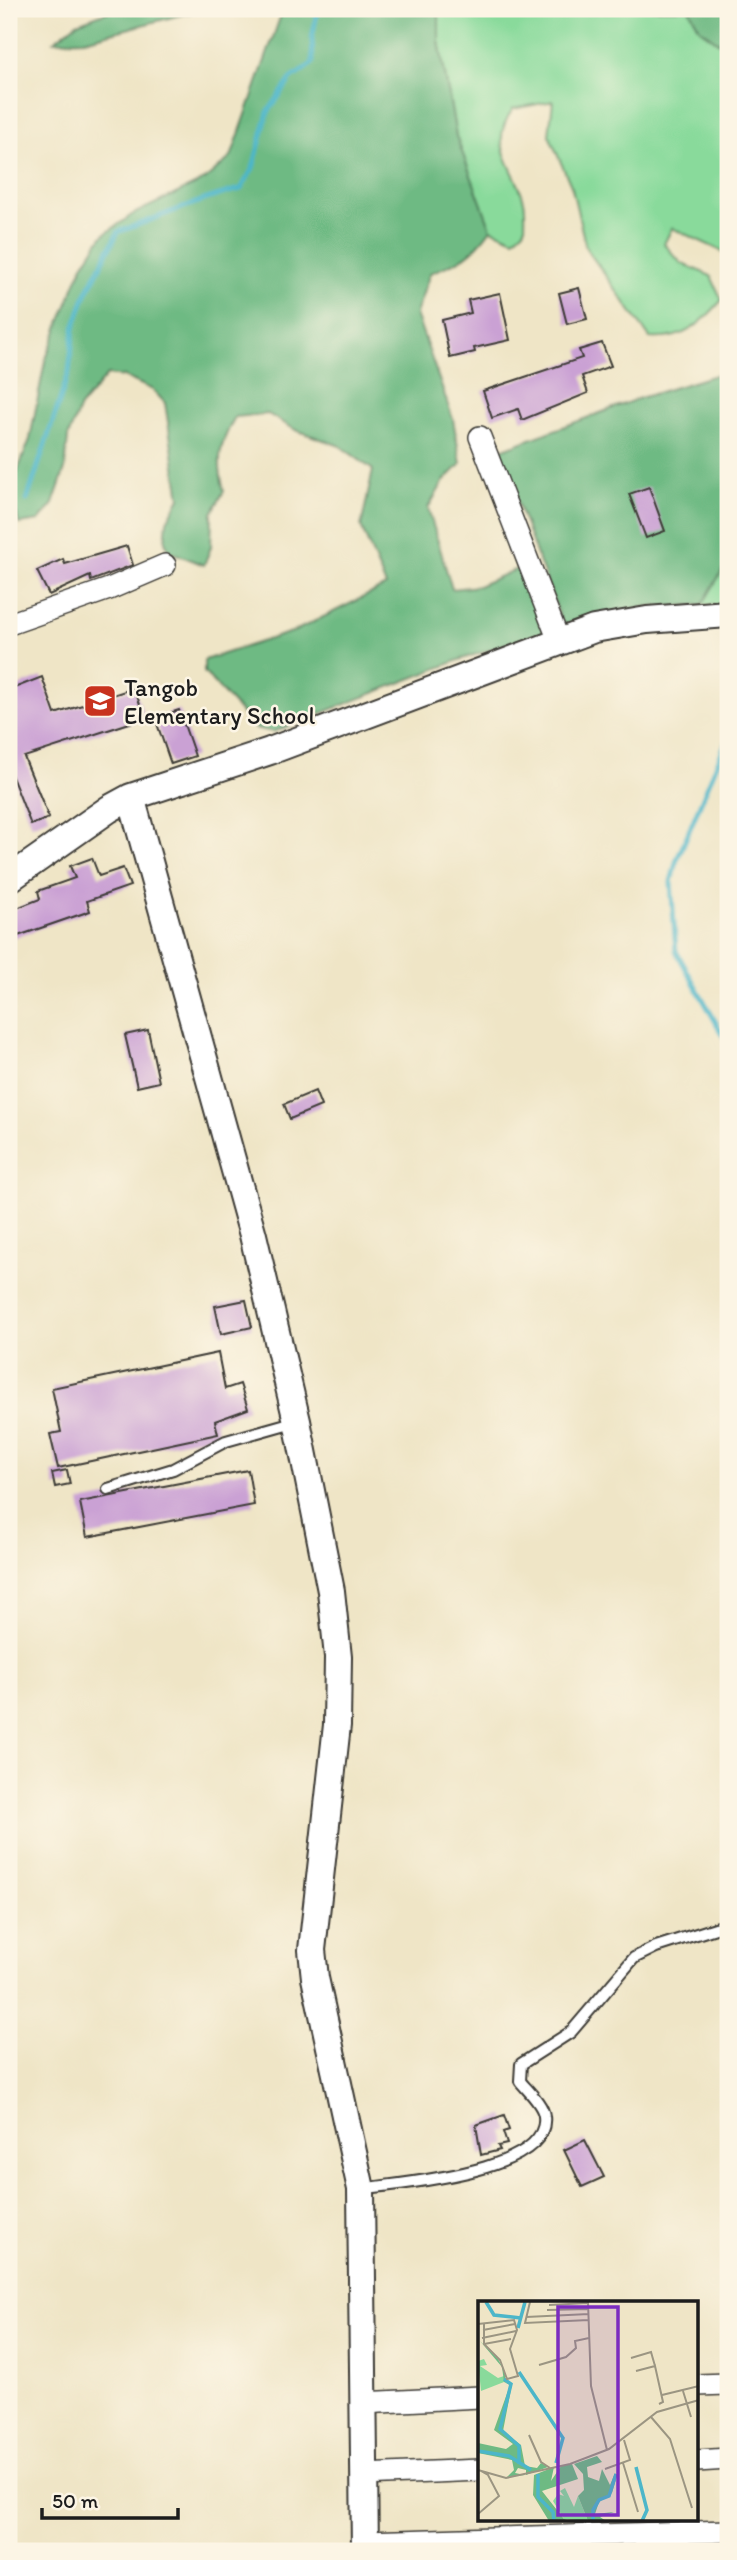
<svg xmlns="http://www.w3.org/2000/svg" width="737" height="2560" viewBox="0 0 737 2560" font-family="Itim,sans-serif">
<style>
.green{fill:#89da9b;stroke:#527b5c;stroke-width:2}
.forest{fill:#6eba83;stroke:#456b50;stroke-width:2}
.lines{fill:none;stroke-linecap:round;stroke-linejoin:round}
.stream{stroke:#4cb6c9;stroke-width:5}
.building{fill:#caa1d4}
.service-casing{stroke:#3c3a36;stroke-width:14}
.minor-casing{stroke:#3c3a36;stroke-width:24}
.tertiary-casing{stroke:#3c3a36;stroke-width:30}
.service{stroke:#fff;stroke-width:10}
.minor{stroke:#fff;stroke-width:21}
.tertiary{stroke:#fff;stroke-width:26}
.labels{text-anchor:middle;dominant-baseline:central;stroke-width:5;stroke-linejoin:round;paint-order:stroke}
.poi-label{font-size:24px;fill:#1c1c1c;stroke:#fcf5e5;text-anchor:start}
.inset-river{fill:none;stroke:#4cb6c9;stroke-width:3.5}
.inset-road{fill:none;stroke:#9b9582;stroke-width:2}
.view{fill:#7b2cbf;fill-opacity:0.15;stroke:#7b2cbf;stroke-width:3.5}
.inset-edge{fill:none;stroke:#1c1c1c;stroke-width:3.5}
</style>
<rect width="100%" height="100%" fill="#fcf5e5"/>
<filter id="ink" filterUnits="userSpaceOnUse"><feTurbulence type="fractalNoise" baseFrequency=".0143" numOctaves="2"/><feDisplacementMap in="SourceGraphic" scale="14" xChannelSelector="R" yChannelSelector="G"/><feConvolveMatrix kernelMatrix="1 2 1 2 8 2 1 2 1" color-interpolation-filters="sRGB"/></filter>
<filter id="wash" filterUnits="userSpaceOnUse"><feTurbulence type="fractalNoise" baseFrequency=".00686" numOctaves="4" result="noise"/><feDisplacementMap in="SourceGraphic" scale="28" xChannelSelector="R" yChannelSelector="G"/><feGaussianBlur stdDeviation="1.57" result="paint"/><feColorMatrix in="noise" values="0 0 0 0 0 0 0 0 0 0 0 0 0 0 0 0 0 1.4 0 .05"/><feComposite in="paint" operator="in"/></filter>
<g filter="url(#wash)">
<rect width="100%" height="100%" fill="#efe5c6"/>
<path class="green" d="M439,9H689L700,29L728,49V254L672,228L664,244L681,263L711,276L722,300C701,324 684,341 650,338L586,248L572,188L549,135L553,101L513,109C486,146 515,164 524,201C526,210 525,220 525,229L514,239L491,229L456,136L439,41Z
M728,561V605H702Z"/>
<path class="forest" d="M115,9H204L84,40L54,41L77,23Z
M283,9H439V41L456,136L491,229C471,257 460,261 430,273L416,314L453,419L461,464L444,481L428,508L452,589L478,586L519,568L544,632L459,660L273,732L255,728L204,672V660L295,631L386,586L361,527L373,470L340,446L296,430L268,414L235,417C219,445 216,460 224,491L212,513L211,547L204,565L171,552L165,542L167,521L180,498L165,403L153,390L125,377L107,375L80,407L68,437L65,469L53,504L39,521L19,524L14,503L15,478L30,439L45,361L82,267L102,236L133,214L205,180L231,157Z
M689,9H728V49L700,29Z
M728,371V561L702,605L644,607L563,625L498,451L640,398Z"/>
<g class="lines">
<path class="stream" d="M27,500L69,372L74,328L86,294L118,232C159,218 198,199 241,189L253,168L268,112L291,79L313,63L312,38L318,9
M728,737L676,862L671,882L676,951L728,1044"/>
</g>
<g id="blocks">
<path class="building" d="M579,288L587,319L567,324L559,293Z
M500,293L510,340L474,348L475,352L450,358L442,320L471,313L468,300Z
M602,343L611,366L582,376L588,393L522,420L518,409L492,418L483,391L582,358L579,350Z
M649,487L665,531L646,538L629,494Z
M127,546L133,565L91,581L90,576L49,595L37,571L63,559L65,564Z
M42,677L55,714L134,688L145,718L24,757L49,818L31,825L9,769V690Z
M179,710L195,756L171,764L155,718Z
M92,858L99,876L123,868L130,886L87,901L90,911L9,939V911L40,899L38,891L75,878L70,866Z
M148,1030L159,1082L137,1087L125,1035Z
M315,1091L321,1106L290,1119L284,1104Z
M246,1300L252,1327L221,1334L215,1306Z
M218,1353L225,1389L240,1384L248,1409L215,1421L218,1434L58,1468L50,1434L61,1432L52,1388Z
M67,1470L70,1484L55,1487L52,1473Z
M248,1470L254,1505L87,1537L80,1502Z
M504,2115L509,2130L503,2132L507,2144L498,2146L500,2150L481,2155L476,2125Z
M585,2140L604,2177L582,2187L564,2150Z"/>
</g>
</g>
<g filter="url(#ink)">
<use href="#blocks" fill-opacity="0" stroke="#3c3a36" stroke-width="2"/>
<g class="lines">
<defs>
<path id="service" d="M108,1489L173,1469L226,1441L297,1421
M361,2189C399,2183 551,2173 544,2116C543,2104 527,2090 520,2081L521,2064L571,2032L634,1958L656,1947L728,1924"/>
<path id="minor" d="M480,437L559,641
M9,624L109,589L165,565
M697,2385L728,2384
M362,2403L480,2397
M697,2461L728,2459
M363,2475L480,2470
M365,2542L728,2531"/>
<path id="tertiary" d="M131,797L253,1235L297,1421L331,1591L338,1657L337,1725L312,1950L315,1978L361,2189L365,2551
M9,879L109,809L131,797L270,751L594,629L647,620L728,614"/>
</defs>
<use href="#service" class="service-casing"/>
<use href="#minor" class="minor-casing"/>
<use href="#tertiary" class="tertiary-casing"/>
<use href="#service" class="service"/>
<use href="#minor" class="minor"/>
<use href="#tertiary" class="tertiary"/>
</g>
</g>
<defs>
<symbol id="school-square" viewBox="-11 -11 22 22"><rect x="-9" y="-9" width="18" height="18" rx="4" fill="#c8321e" stroke="#fcf5e5"/><path d="M0-5L7-2L0 1L-7-2ZM-4 1L0 2.5L4 1V4Q0 6-4 4Z" fill="#fff"/></symbol>
</defs>
<g fill-rule="evenodd">
<use href="#school-square" x="81" y="682" width="38" height="38"/>
</g>
<g class="labels">
<g class="poi-label">
<text x="124" y="687">Tangob<tspan x="124" dy="28">Elementary School</tspan></text>
</g>
</g>
<g transform="translate(478 2301)">
<rect width="220" height="220" fill="#efe5c6"/>
<path d="M6,58L9,64L2,65L20,77L26,75V81L3,90L0,60ZM87,187L96,206L100,195L110,220L86,218L75,200L80,193L86,195L82,190Z" fill="#89da9b"/>
<path d="M2,40L20,58L27,71V81L34,83L25,130L43,144L47,165L59,167L63,162L70,166L48,174V169L40,167L37,172L47,174L29,176L36,169L34,159L0,152V142L28,148L35,143L16,129L32,84L26,81L24,66ZM119,155L124,161L109,166L110,176L121,180L124,168L132,184L137,172L139,175L134,192L121,201L117,213L136,211L122,216L128,220H110L100,195L106,189L105,173L96,163ZM94,163L100,178L64,190L86,218L92,220H71L55,194L56,174L76,166L73,180L83,165Z" fill="#6eba83"/>
<path class="inset-river" d="M8,1L16,14L43,17M40,27L47,1M41,71L85,137L78,162M26,78L33,83L22,128L41,145V163M0,150L31,155L53,169M158,166L169,209L164,220M60,173V196L75,211L76,220M115,220V209L121,199L131,195L138,173"/>
<path class="inset-road" d="M52,1L47,22L111,19M110,1L113,85L129,149M71,4L110,2M69,9L111,8M48,16L111,13M0,23L36,19L39,29L32,48L40,75L29,78L22,59L6,43V22M5,29L37,23M4,37L38,30M6,43L33,38M153,57L173,51L177,65M61,64L88,56L98,47L97,40L111,37M158,70L177,65L185,101L181,103M205,90L213,116M184,94L221,85M173,116L192,138L214,207M51,134L63,161L72,167M145,162L160,211M127,168L152,159L146,139M0,169L28,177L92,163L131,148L179,111L221,99M0,213L21,195L10,174L3,170"/>
<path class="view" d="M80,6H140V214H80Z"/>
<rect width="220" height="220" class="inset-edge"/>
</g>
<rect width="737" height="2560" fill="none" stroke="#fcf5e5" stroke-width="35"/>
<path d="M42 2508v10h136v-10" fill="none" stroke="#1c1c1c" stroke-width="3.5"/>
<text x="52" y="2508" font-size="21" fill="#1c1c1c" stroke="#fcf5e5" stroke-width="5" paint-order="stroke">50 m</text>
</svg>
